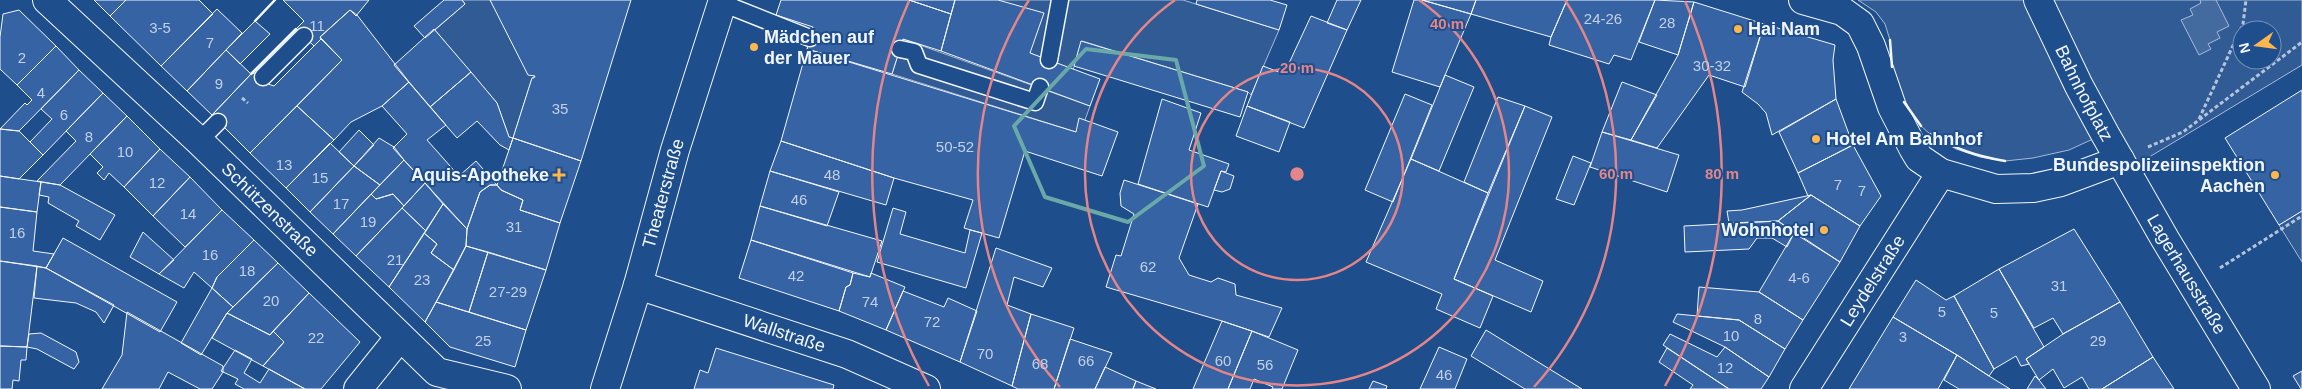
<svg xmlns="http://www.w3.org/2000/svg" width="2302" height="389" viewBox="0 0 2302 389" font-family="Arial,sans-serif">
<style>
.built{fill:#305b95;stroke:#a8bbd7;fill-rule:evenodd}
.water{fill:#446ba0;stroke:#a8bbd7}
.building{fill:#3563a3;stroke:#f2f6ff}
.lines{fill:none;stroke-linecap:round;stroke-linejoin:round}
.service-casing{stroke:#f2f6ff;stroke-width:19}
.minor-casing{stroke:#f2f6ff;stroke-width:30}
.tertiary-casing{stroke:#f2f6ff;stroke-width:30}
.primary-casing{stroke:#f2f6ff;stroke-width:30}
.path{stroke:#b3c4dc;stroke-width:3;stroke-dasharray:4 2.5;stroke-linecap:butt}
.service{stroke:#1f4e8c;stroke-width:16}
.minor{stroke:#1f4e8c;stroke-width:28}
.tertiary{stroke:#1f4e8c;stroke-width:28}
.primary{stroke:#1f4e8c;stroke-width:28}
.wall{stroke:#f2f6ff;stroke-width:2.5}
.marked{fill:none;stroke:#6aa9a8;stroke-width:4;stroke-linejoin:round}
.ring{fill:none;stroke:#e38589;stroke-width:2.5}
.poi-dot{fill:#ffb74d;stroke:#1f4e8c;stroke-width:2}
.labels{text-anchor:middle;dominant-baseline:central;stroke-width:4;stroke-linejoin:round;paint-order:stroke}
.number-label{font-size:15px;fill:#c3d1e8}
.poi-label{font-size:18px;font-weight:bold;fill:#f2f6ff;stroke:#1f4e8c;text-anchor:start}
.street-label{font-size:18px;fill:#f2f6ff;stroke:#1f4e8c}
.centre{fill:#e38589;stroke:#1f4e8c;stroke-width:2.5}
.ring-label{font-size:15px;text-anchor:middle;font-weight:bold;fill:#e38589;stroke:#1f4e8c;stroke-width:4;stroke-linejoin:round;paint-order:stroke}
</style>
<rect width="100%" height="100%" fill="#1f4e8c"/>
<path class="built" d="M462,0H490L535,76L532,78L513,138L509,137L497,103L435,30L465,4Z
M998,0H1183L1279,30L1251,95L1248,92L1082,41L1073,70L1030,53Z
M1858,0H2302V65L2126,171L2104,134L2069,150L2033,158L2005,161L1980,157L1956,149L1930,134L1921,126L1901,98L1892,69L1890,40L1885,24L1876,12ZM2242,30H2272V60H2242Z
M903,39L1090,106L1085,120L1076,132L892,74Z
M2302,211V262L2279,225Z"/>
<path class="water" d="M2200,0H2216L2229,26L2217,32L2220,38L2208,44L2211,49L2199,55L2181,20L2193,15L2190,9L2201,3Z"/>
<path class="building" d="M94,0H126L110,16Z
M126,0H199L213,14L161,66L110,16Z
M283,0H369L356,16L350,10L320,37L321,39L314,46L296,29L304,21Z
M444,0H462L465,4L425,38L414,26Z
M490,0H631L581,161L513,138L532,78H534L535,76L528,75Z
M781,0H909L951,14L941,51L903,39L892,74L807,49L813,27L776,15Z
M909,0H955L951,14Z
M955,0H998L1044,13L1030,53L1100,79L1090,106L941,51Z
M1197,0H1270L1287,5L1279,30L1196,4Z
M1337,0H1361L1347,30L1327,23Z
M1414,0H1422L1471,14L1440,87L1392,72Z
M1422,0H1476L1471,14Z
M1476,0H1567L1551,37L1471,14Z
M1567,0H1655L1631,60L1614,55L1609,64L1549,45L1551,37Z
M1655,0L1694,2L1678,55L1639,42Z
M1694,2L1764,24L1745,87L1709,75L1657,148L1631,140L1678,55Z
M217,9L242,33L187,91L161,66Z
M19,10L56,46L17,85L0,69V37L3,14Z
M350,10L357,15L409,82L382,106L351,122L334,140L297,106L342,60L320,37Z
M1311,16L1347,30L1304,128L1247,106L1263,66L1284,74Z
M255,21L270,34L240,64L226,50Z
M1764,24L1835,45L1833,60L1836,99L1772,135L1766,113L1758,104L1742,92Z
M434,29L471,72L430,107L394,65Z
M321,39L342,60L250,153L212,115L251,74L258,72L268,84L274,86Z
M1081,41L1248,92L1240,117L1074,66Z
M56,46L79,70L19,131L0,129L25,103L27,105L32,100L17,85Z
M807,49L1076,132L1079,118L1118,132L1102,176L1025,151L999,238L964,228L973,200L894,178L781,141Z
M226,50L251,74L212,115L187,91Z
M79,70L103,93L43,155L30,142L52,119L41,109Z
M471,72L497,103L509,137L513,138L509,150L500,145L477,121L457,138L430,107Z
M1445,75L1474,87L1439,171L1411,159Z
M409,82L446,125L427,140L459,176L476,161L497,185H490L480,192L467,229L393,148L407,134L382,106Z
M1622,82L1657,95L1631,140L1602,132Z
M2302,90V211L2279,225L2225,138Z
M103,93L127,116L60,185L37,181L76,141L66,131Z
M1405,94L1432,105L1393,202L1365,190Z
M1498,97L1525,106L1488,193L1464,182Z
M1162,99L1201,113L1189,150L1229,164L1226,172L1221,171L1208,207L1138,184Z
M1836,99L1853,145L1798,173L1779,132Z
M297,106L334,140L286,188L250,153Z
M1247,106L1290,122L1279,152L1236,136Z
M1525,106L1552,117L1495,260L1543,281L1531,312L1454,279Z
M127,116L160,149L124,187L109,173L104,180L97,173L103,167L90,154Z
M0,129L19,131L43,155L19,179L0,176Z
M359,130L374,145L354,166L339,152Z
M1602,132L1679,155L1667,192L1590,167Z
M379,138L394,147L404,160L380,185L354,166Z
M513,138L581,161L560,223L520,210L523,200L501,190L497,185Z
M781,141L894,178L886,205L770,171Z
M330,143L354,166L310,212L286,188Z
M1853,145L1881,196L1860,226L1811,195L1808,196L1798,173Z
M160,149L190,177L153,216L124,187Z
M1573,156L1591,163L1574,205L1556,199Z
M1411,159L1488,193L1454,279L1493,296L1480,328L1436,309L1442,294L1366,262Z
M404,160L425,183L404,206L393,194L376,199L371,194Z
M354,166L380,185L333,234L310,212Z
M770,171L839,192L827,226L760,206Z
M1221,171L1234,176L1230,189L1222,192L1214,190Z
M0,176L41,182L37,212L0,207Z
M190,177L222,210L185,247L153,216Z
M1124,180L1198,204L1179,258L1189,275L1211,282L1218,278L1235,284L1236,295L1282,308L1269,337L1222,321L1106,287L1116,255L1121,256L1134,214L1121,206L1120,193Z
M41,182L60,185L115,215L100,240L76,226L79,221L48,203L49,197L39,195Z
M425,183L443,204L426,231L402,208Z
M490,185H497L501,190L523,200L520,210L560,223L546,270L466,246L467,229L480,192Z
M371,194L376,199L393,194L404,206L356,256L333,234Z
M1811,195L1860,226L1840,262L1778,221Z
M1811,195L1778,221L1729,223L1727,211L1742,210Z
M443,204L467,229L466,246L454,270L431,253L437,244L424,233Z
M760,206L882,241L870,277L751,240Z
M0,207L37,212L33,251L54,254L46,268L0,261Z
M402,208L426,231L389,287L356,256Z
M893,208L906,212L900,234L965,253L970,230L982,233L966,288L877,262Z
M222,210L254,240L217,277L212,288L194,272L184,288L159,274Z
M1778,221L1794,233L1787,247L1772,238H1757L1749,249L1685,252L1684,226Z
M2074,229L2120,302L2063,334L2053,318L2034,328L1999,269Z
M143,232L174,260L159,274L130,257Z
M424,233L437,244L431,253L454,270L425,322L389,287Z
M1794,233L1840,262L1803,320L1759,292Z
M63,238L177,302L160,332L46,268Z
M254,240L278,263L233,307L212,288L217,277Z
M751,240L853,273L850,285L846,287L839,311L739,278Z
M466,246L488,252L469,312L436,302Z
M996,248L1052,268L1043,287L1014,277L1007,305L1031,314L1012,386L960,362Z
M488,252L546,270L526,330L469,312Z
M0,261L37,266L27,347L0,346Z
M278,263L309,293L270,335L227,313Z
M37,266L46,268L114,305L104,323L96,312L76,303L34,298Z
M1999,269L2044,347L2026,359L2029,364L2021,366L2016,356L1994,369L1954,296Z
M853,273L870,277L871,273L905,287L886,330L839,311L846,287L850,285Z
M1916,280L1946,300L1954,296L1994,369L1989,376L1957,355L1893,317Z
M1699,287L1759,292L1803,320L1785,349L1739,320L1697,316Z
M212,288L233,307L227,313L201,355L181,343Z
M903,291L944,307L948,298L977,311L960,362L886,330Z
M309,293L360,342L321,389H305L263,366L284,342L273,331Z
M436,302L526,330L515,367L450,347L425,322Z
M2120,302L2153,357L2102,389H2089L2082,377L2064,388L2053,369L2039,380L2026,359L2063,334Z
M127,312L223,366V372L212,389H200L168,372L159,389H102L122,355Z
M227,313L270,335L273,331L284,342L263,366L212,338Z
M1031,314L1074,328L1054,389H1018L1012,386Z
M1677,314L1739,320L1785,349L1769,377L1725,347L1673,322Z
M1893,317L1957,355L1938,389H1849Z
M1222,321L1252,331L1228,389H1193Z
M1486,330L1582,389H1525L1471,356Z
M1252,331L1298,350L1282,389H1272L1273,387L1254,379L1250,389H1228Z
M41,333L76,352L79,362L74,369L37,349L27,347L29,334Z
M1670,334L1717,357L1725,347L1769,377L1761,389H1729L1663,345Z
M1070,339L1112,353L1095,389H1054Z
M0,346L27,347L26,360H21L19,381L13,380L12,389H0Z
M1439,347L1467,359L1455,389H1420Z
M716,348L834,385L833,389H694L700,370L708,373Z
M1667,348L1729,389H1690L1693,385L1659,362Z
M235,350L252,359L244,373L260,383L269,369L305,389H244L235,384L238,379L221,371Z
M1957,355L1989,376L2010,389H1959L1944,380Z
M2153,357L2174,389H2102Z
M1105,367L1136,381L1133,389H1095Z
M2302,371V389H2301L2293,376Z
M2035,376L2039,380L2046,389H2027Z
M1136,381L1156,389H1133Z
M1373,381L1387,386L1386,389H1369Z"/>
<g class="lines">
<defs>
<path id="service" d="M722,3L810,38
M900,49L914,52L919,65L1035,102L1040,87
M1049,60L1060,0
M263,77L304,36
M199,141L218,122"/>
<g id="minor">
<path id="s1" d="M47,0L199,141L437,372L507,389"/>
<path d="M1803,0L1842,11L1860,24L1871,46L1892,107L1913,148L1919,158L1941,173L1996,189L2033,188L2061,182L2120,160"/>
<path id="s2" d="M638,285L847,354L926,389"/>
<path d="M358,389L399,338"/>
<path id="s3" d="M1804,389L1941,173"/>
</g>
<g id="tertiary">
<path id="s4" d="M605,389L638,285L675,150L723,0"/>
</g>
<g id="primary">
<path id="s5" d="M2038,0L2079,86L2105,134L2165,239L2256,389"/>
</g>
</defs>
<use href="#service" class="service-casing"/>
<use href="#minor" class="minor-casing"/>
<use href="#tertiary" class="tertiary-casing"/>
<use href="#primary" class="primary-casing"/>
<path class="path" d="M242,98L248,103
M2199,119L2243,24L2246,0
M2148,147L2183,132L2302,42
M2220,268L2302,216"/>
<use href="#service" class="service"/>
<use href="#minor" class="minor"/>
<use href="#tertiary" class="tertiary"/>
<use href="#primary" class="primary"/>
<path class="wall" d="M255,21L275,0
M1890,40L1892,67
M251,74L296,29
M1904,102L1921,126
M1930,134C1956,149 1975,156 2005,161"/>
</g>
<path class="marked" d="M1086,49L1176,60L1204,166L1128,222L1045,197L1014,126Z"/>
<g class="ring">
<circle cx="1297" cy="174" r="106"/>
<path d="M1419 0A212 212 0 1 1 1175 0"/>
<path d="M1060 387A319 319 0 0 1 1029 0M1565 0A319 319 0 0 1 1534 387"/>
<path d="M929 386A425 425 0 0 1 909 1M1685 1A425 425 0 0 1 1665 386"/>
</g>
<g class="poi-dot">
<circle cx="1738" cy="29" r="5"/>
<circle cx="754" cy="47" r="5"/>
<circle cx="1816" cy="139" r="5"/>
<path d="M556.5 167.5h5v5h5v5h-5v5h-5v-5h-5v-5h5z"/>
<circle cx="2275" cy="175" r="5"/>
<circle cx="1824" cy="230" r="5"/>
</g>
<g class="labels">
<g class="number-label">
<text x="1603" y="18">24-26</text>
<text x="1667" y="22">28</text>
<text x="317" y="25">11</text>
<text x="160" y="27">3-5</text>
<text x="210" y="42">7</text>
<text x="22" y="57">2</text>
<text x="1712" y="65">30-32</text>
<text x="219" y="83">9</text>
<text x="41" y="92">4</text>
<text x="560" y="108">35</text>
<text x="64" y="114">6</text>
<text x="89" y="136">8</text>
<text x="955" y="146">50-52</text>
<text x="125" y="151">10</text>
<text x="284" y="164">13</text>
<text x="832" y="174">48</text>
<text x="320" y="177">15</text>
<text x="157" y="182">12</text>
<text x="1838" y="184">7</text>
<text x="1862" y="190">7</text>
<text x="799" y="199">46</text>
<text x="341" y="203">17</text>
<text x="188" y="213">14</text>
<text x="368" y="221">19</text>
<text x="514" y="226">31</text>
<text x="17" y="232">16</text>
<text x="210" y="254">16</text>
<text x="395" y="259">21</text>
<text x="1148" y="266">62</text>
<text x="247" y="270">18</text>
<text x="796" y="275">42</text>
<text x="1799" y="277">4-6</text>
<text x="422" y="279">23</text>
<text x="2059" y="285">31</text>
<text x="508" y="291">27-29</text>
<text x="271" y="300">20</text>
<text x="870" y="301">74</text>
<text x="1942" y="311">5</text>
<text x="1994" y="312">5</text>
<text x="1758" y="318">8</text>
<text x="932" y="321">72</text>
<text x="1731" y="335">10</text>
<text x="1903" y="336">3</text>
<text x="316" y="337">22</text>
<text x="483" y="340">25</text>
<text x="2098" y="340">29</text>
<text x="985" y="353">70</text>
<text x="1086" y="360">66</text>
<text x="1223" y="360">60</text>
<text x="1040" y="363">68</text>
<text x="1265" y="364">56</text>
<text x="1725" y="367">12</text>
<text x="1444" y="374">46</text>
</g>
<g class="poi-label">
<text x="1748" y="29">Hai Nam</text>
<text x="764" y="37">Mädchen auf<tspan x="764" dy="21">der Mauer</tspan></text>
<text x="1826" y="139">Hotel Am Bahnhof</text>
<text x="2265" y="165" text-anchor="end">Bundespolizeiinspektion<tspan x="2265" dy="21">Aachen</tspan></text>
<text x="549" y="175" text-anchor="end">Aquis-Apotheke</text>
<text x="1814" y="230" text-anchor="end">Wohnhotel</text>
</g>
<g class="street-label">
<text stroke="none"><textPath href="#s5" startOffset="104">Bahnhofplatz</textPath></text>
<text stroke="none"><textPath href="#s4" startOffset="204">Theaterstraße</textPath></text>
<text stroke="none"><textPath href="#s1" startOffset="306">Schützenstraße</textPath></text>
<text stroke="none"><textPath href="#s5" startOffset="312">Lagerhausstraße</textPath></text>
<text stroke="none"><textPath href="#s3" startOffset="128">Leydelstraße</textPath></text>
<text stroke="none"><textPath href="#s2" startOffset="154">Wallstraße</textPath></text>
</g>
</g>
<circle cx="1297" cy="174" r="8" class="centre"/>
<g class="ring-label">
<text x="1447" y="29">40 m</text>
<text x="1297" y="73">20 m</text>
<text x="1616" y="179">60 m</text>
<text x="1722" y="179">80 m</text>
</g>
<g transform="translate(2257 45) rotate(256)"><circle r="24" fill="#1f4e8c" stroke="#7391ba"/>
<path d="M0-4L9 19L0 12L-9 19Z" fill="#ffb74d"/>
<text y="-8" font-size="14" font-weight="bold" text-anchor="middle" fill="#f2f6ff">N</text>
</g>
</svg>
